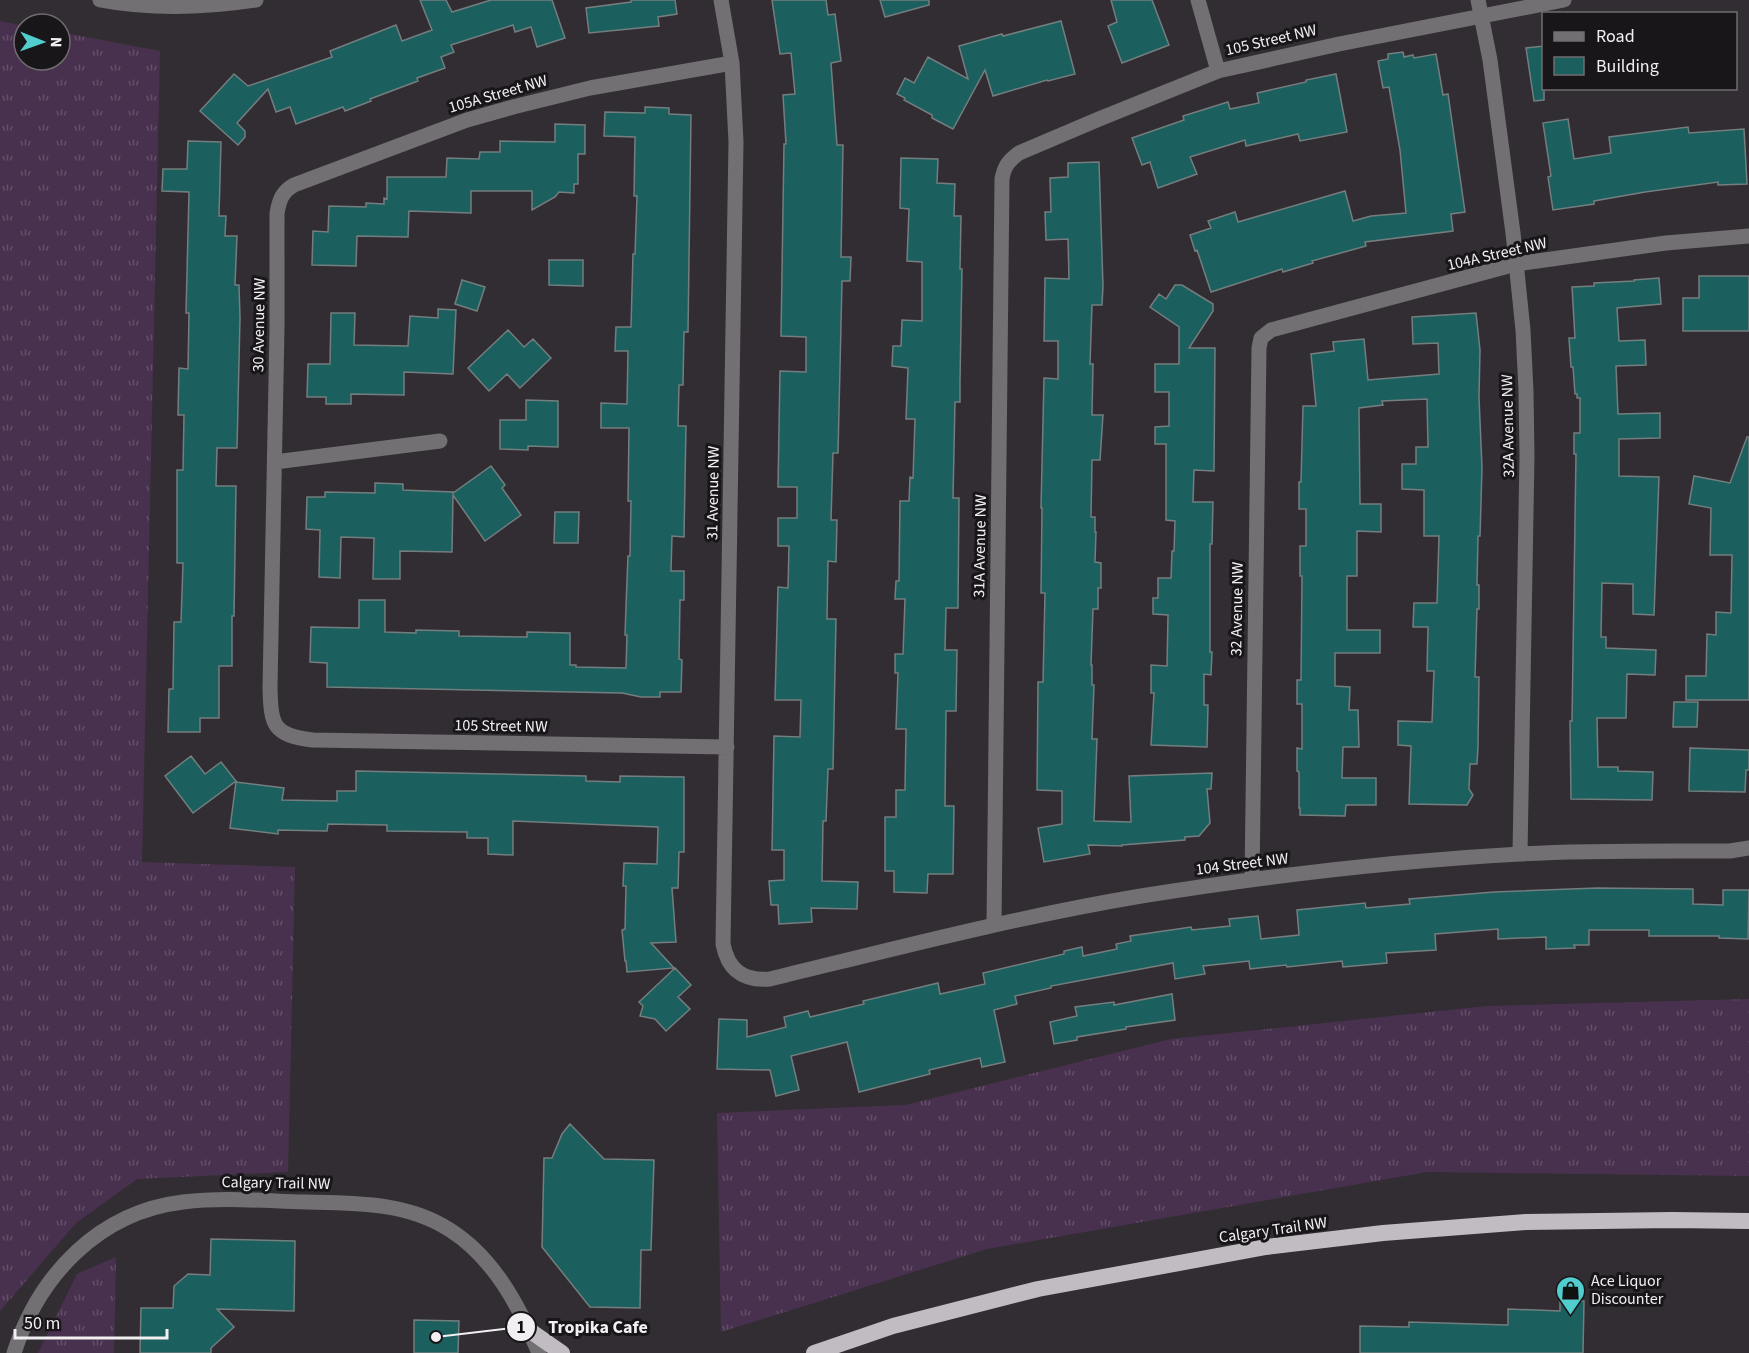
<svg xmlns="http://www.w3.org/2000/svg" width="1749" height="1353" viewBox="0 0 1749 1353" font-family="'Source Sans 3',sans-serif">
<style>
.grass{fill:url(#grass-tufts)}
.building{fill:#1b5f5f;stroke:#747e7e;stroke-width:1.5}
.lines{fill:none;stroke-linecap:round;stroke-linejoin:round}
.minor{stroke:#727072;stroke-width:15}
.tertiary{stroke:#727072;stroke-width:15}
.trunk{stroke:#c1bcc2;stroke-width:16}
.labels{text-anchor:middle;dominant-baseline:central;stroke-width:6;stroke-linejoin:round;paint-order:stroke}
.street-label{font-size:16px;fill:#f2eff2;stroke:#181619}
.poi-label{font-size:16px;fill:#f2eff2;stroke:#181619;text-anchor:start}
.leader{fill:none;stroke:#f2eff2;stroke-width:2}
.callout-dot{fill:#f2eff2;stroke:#181619;stroke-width:2}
.mark-label{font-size:18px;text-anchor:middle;font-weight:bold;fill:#111}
.callout-label{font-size:18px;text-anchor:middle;font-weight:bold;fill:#f2eff2;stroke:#181619;stroke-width:6;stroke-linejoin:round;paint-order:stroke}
</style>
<defs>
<pattern id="grass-tufts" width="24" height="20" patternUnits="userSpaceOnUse" patternTransform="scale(1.5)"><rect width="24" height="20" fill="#48314e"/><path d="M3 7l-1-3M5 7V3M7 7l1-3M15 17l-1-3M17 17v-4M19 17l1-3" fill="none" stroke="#634f68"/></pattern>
</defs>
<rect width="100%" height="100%" fill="#322d33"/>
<path class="grass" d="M0,21L24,26V60H60V32L160,51L142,862L295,867L288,1172L137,1179L76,1223L0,1311Z
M1749,999V1176L1427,1172L987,1249L721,1332L717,1113L905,1105L1171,1039L1487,1006Z
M116,1257L114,1353H38L77,1274Z"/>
<path class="building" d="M420,0H446L452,12L491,0H552L565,38L537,47L531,27L515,32L513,25L451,45L454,52L441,57L445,68L417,78L418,81L370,99L371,101L345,111L343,107L296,124L290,107L276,112L268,89L237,123L245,131V137L238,145L200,111L234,74L248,86L332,57L330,51L396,25L402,41L432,30Z
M631,0H675L677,14L658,17L659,26L589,33L586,8L631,2Z
M772,0H826L828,15L835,14L841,61L831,63L837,145H843L841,257H851L850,281H842L838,453H833L831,520H837L836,562L828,561L827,619H836L833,769H828L826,821H823L822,881L858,882L857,909L811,908L812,922L779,924L778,905H771L769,881L784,880V850H772L774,736L800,737L801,700H775L778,587L788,588L789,546H778V518H797V487H778L780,371L806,372V337L781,336L784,144H786L783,95L795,94L791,53L780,54Z
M880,0H929V5L885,17Z
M1111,0H1152L1169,45L1122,63L1108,26L1117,22Z
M1061,21L1075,74L1048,81L1047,80L993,96L985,70L953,129L932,118V115L904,100L905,98L897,94L905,78L914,83L928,57L968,79L959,46L1002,34L1003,36Z
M1544,46V100L1534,101L1526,48Z
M1403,52L1404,57L1413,55L1414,58L1436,54L1443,95L1448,94L1465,212L1451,214L1453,231L1365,242L1366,246L1312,261L1313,263L1283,272L1282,269L1211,292L1197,250L1195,251L1190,235L1211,228L1208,221L1235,212L1238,222L1345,191L1353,221L1371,216L1406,213L1400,150L1389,87L1383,88L1378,61L1388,59V54Z
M1336,74L1347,132L1300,141L1298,134L1246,146L1245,140L1190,157L1197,174L1158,188L1150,162L1142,165L1132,138L1184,120L1183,116L1228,102L1230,109L1259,103L1257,93L1306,82V80Z
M645,107L669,108V114L691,115L688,332H684L683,385H679L678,426H686L684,537L672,536L671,571H684V600H680L679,659L682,660L681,692H660V697H641L622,693L327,687V663L310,662L311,627L359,628V600H385V632L416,633V630L459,631V636L527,637V632L570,633V665H576V667L626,668L627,635H625L626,606L628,556H630L631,501H628L629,428H601V403L627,404L628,351H615L616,327H631L633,254H635L637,196H634L635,137L604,136L605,112L645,113Z
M1568,119L1574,159L1611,153L1609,137L1688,127L1689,133L1744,129L1747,184L1718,185V182L1645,192L1594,201V204L1553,210L1548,177L1551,176L1543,123Z
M555,124L585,125V154H578V184H574V193L559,192L555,197L532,210V191H471V213L409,211L408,237L357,236L356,266L312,265L313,231L328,232L329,206L366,207V203L384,204V198L387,199V177H446L447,158L479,159L480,152H500V141L555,142Z
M188,141L221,142L219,216H226L225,236H237L235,285H239L240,318L237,448H217L216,486H236L234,616H232V666H219V718H200V732H168L169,689H173L174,622H181L183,563H177V470H183L184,415H178L179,368L188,369L189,313H186L189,192L162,191L163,169H187Z
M901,158L938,159L937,183L955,184L954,216H961L960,269H962L960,381V402H955L953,498H959L958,608H946L945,650H957L956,711H946L945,806H954L953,874H928L927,893L894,892V871H885V817H896V790H905L906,729H896L898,673H895V654H903L905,599H895L896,581H899L900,501H909L910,477L913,478L915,419H906L908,368L892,366L893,346H901L902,320L922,321V262L907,261L909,209L900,208Z
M1099,162L1103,286L1102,305H1092L1090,364H1093L1092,415H1103L1100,460H1092L1091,517H1095V532H1096L1095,562L1101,563V588H1098V609H1093L1091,665H1092V685H1094L1092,739H1097L1094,821L1131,822L1129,776L1212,773L1211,789H1207L1210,823L1199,836L1185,837V840L1122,845V846L1088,845L1090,854L1044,862L1038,828L1062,824V791L1037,790L1038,682H1043L1045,593H1041L1042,508H1041L1044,378L1058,379V341H1044L1045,278L1069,279L1068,239L1046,240L1045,212H1051L1050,178L1068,177V163Z
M549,260H583V286L549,285Z
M1699,276H1749V331H1683V298H1699Z
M1659,278L1661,304L1617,308L1619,341L1645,340L1646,365L1616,366L1618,414L1660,413V438L1619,439V476L1659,477L1654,615L1633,614V584L1602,583L1601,637H1606V648L1656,650L1655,675L1627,674L1626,718H1597L1598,767H1618V771L1653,772L1652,800L1571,799L1570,721H1572L1576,454H1574V433H1580V398H1577V394H1575L1573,367H1571L1569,338H1575L1572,287L1594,286V283L1634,281V280Z
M462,280L485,287L477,311L455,304Z
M1175,285H1182L1213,304V311L1189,348H1215L1214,471L1194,470L1193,502H1213L1212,544H1210V652H1212L1211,675L1204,674V705H1208L1207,747L1151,745L1154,693H1151V665L1167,666L1168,615L1153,614V598H1158V578H1171L1172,551H1174L1175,521L1166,520V444H1155V427L1169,426V392H1155V364H1179V327L1150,307L1159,294L1166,299Z
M438,309L456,310L453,374L404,372V395L351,394V404H326V397H307L308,364H330L331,313H355L354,345L408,346L410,316L438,318Z
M1476,313L1480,350L1479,397L1482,468L1480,536H1478L1477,585H1479V609H1477L1475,677H1479L1478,746L1477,764H1470L1469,789L1473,795L1467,805L1409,804L1411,746L1398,745V721L1432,722L1434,671H1427L1428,627H1413L1414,603H1437L1439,536H1424V490L1402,489V464H1416V447H1428L1427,399L1382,401L1383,405L1359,408L1360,504H1381V532L1357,531V576H1347V630H1380V653H1335V686L1350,687L1349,710H1358L1359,747H1343L1342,778H1376V805H1346L1345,816L1300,815V808H1299V772L1297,771V748L1302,749V704H1297V680H1301L1302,576H1300V546H1306V509H1299V482H1301L1303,406H1316L1311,354L1334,351L1333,342L1364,339L1368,380L1439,374L1438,343L1413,344L1412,317Z
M508,330L524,347L533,339L551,358L520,388L507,374L489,391L468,368Z
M526,400L558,401V447L528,446V450L500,449V420H526Z
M1747,437H1749V700H1686V676H1706L1707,634L1716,635V612L1731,613L1732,555H1710L1711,508L1689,504L1694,476L1730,483Z
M491,466L505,485L502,488L521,515L485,541L453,495L452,552L400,551V579H373L374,538L341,537L340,578L319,577L320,530L306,529L307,497H325V492L375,493V483L403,484V490L453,492V493Z
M555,512H579L578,543H554Z
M1674,702H1698L1697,727H1673Z
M1690,748L1749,750V770H1746L1745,792L1689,791Z
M191,756L205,774L221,762L236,781L193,813L165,776Z
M356,771L586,776V781L620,782V776L684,777V852H679L678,888H672L676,942L651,943L674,968L627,972L626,961H625L622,930L625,929L626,886H623L624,863L657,864L658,827L513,821V855L488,854V838H467V832L387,831V825L328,824L327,831L278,830V834L230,828L236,782L284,788L282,800L337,801V791H356Z
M1597,888L1693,889V904L1723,905V890H1749L1748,939L1719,938V936H1649V930H1589V945H1574L1575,948L1546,949V937L1498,939V929L1435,934L1436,950L1386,953L1387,963L1343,967L1342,961L1287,967L1286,965L1250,969L1249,961L1203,966L1205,974L1175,979L1173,963L1051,986V988L1015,996L1017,1004L994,1010L1005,1062L982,1067L980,1058L929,1070L930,1074L859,1092L847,1042L791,1056L799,1090L776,1096L770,1070L717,1069L719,1019L747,1020V1037L786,1027L784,1017L808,1011L810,1017L864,1004L863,1001L938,983L940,994L954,991L985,984L983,973L1064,954V951L1082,947L1083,956L1117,949L1116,944L1131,941L1130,936L1191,927L1192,930L1230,926L1229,919L1258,916L1261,939L1299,935L1297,910L1365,903L1366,908L1410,904L1409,899L1494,892Z
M675,968L691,985L678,997L690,1009L666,1031L655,1019L640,1016L643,1006L639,1002Z
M1172,994L1175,1020L1126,1027V1029L1077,1037V1040L1054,1044L1050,1022L1077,1016L1075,1007L1114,1002V1005Z
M570,1124L604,1159L654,1160L651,1250H641L640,1308L590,1307L542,1247L544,1158H552L562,1134Z
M211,1239L295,1241L294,1311L217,1309L234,1327L211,1348V1353H140L141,1308H173L174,1286L188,1274L210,1275Z
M1560,1301H1584L1583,1353H1360V1326L1409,1327V1322L1508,1325V1309L1560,1311Z
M414,1320L459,1321L458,1353H414Z"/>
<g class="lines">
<path class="minor" d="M721,0L732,63L736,142L723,944C728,970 743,981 770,979C893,949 1016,917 1141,896C1266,876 1393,861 1520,854C1589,850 1660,851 1730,851L1749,848
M1198,0L1218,71
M1478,0L1490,60L1513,233L1523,330L1526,391L1527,456L1520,854
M275,462L440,441
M727,747L313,740C273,735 271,726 270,688L277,328V214C279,200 282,192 294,185L467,120L513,107L590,88L732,63
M1252,880L1259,348L1261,338L1271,330L1516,264L1666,243L1749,236
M994,925L1002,179C1004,167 1008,161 1019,153L1099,119L1218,71L1339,44L1564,0
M14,1353C39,1275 99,1212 183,1202C224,1197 265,1201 306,1202C355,1203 407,1202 450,1230C494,1258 519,1306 539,1353"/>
<path class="tertiary" d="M100,0C153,10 204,8 256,0"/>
<path class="trunk" d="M529,1330L562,1353
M814,1353L893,1326L1038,1289L1266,1247L1383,1233L1526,1222L1672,1220L1749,1221"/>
</g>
<defs>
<symbol id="shop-pin" viewBox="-11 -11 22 30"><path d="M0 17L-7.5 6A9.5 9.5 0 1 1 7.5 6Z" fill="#52cdcd" stroke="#181619"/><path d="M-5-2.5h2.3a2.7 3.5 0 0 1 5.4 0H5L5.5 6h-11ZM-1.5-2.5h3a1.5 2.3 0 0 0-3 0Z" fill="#111"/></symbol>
</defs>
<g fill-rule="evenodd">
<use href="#shop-pin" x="1554" y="1274" width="33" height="45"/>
</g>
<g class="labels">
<g class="street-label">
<text transform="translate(1271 40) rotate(-13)">105 Street NW</text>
<text transform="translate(498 94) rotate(-16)">105A Street NW</text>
<text transform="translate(1497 254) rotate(-13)">104A Street NW</text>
<text transform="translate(259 325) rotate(-89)">30 Avenue NW</text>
<text transform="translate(1508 426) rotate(-91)">32A Avenue NW</text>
<text transform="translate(713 493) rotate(-89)">31 Avenue NW</text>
<text transform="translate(980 546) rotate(-89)">31A Avenue NW</text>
<text transform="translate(1237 609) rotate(-89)">32 Avenue NW</text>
<text transform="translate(501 726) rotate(1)">105 Street NW</text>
<text transform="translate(1242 864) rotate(-7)">104 Street NW</text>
<text transform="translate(276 1183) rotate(1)">Calgary Trail NW</text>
<text transform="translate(1273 1230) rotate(-8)">Calgary Trail NW</text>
</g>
<g class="poi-label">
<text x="1591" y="1281">Ace Liquor<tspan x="1591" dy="18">Discounter</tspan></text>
</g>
</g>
<path class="leader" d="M436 1337L521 1327"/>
<g class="callout-dot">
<circle cx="436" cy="1337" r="6"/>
<circle cx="521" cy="1327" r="15"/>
</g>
<g class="mark-label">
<text x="521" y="1333">1</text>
</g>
<g class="callout-label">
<text x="598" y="1333">Tropika Cafe</text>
</g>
<rect x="1542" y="12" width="195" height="78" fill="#181619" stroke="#6f6d70" stroke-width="1.5"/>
<rect x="1554" y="32" width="30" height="9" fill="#727072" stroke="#6f6d70" stroke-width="1.5"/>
<text x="1596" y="42" font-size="18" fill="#f2eff2">Road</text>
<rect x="1554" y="57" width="30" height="18" fill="#1b5f5f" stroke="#6f6d70" stroke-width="1.5"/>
<text x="1596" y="72" font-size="18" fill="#f2eff2">Building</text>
<g transform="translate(42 42) rotate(91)"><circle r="28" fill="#181619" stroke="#6f6d70" stroke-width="1.5"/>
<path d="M0-4.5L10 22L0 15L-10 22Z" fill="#52cdcd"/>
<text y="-9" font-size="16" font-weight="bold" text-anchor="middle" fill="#f2eff2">N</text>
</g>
<path d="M15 1329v9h152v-9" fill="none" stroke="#f2eff2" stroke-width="3"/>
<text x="24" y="1329" font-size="18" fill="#f2eff2" stroke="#181619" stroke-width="4.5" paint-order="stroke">50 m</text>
</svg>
